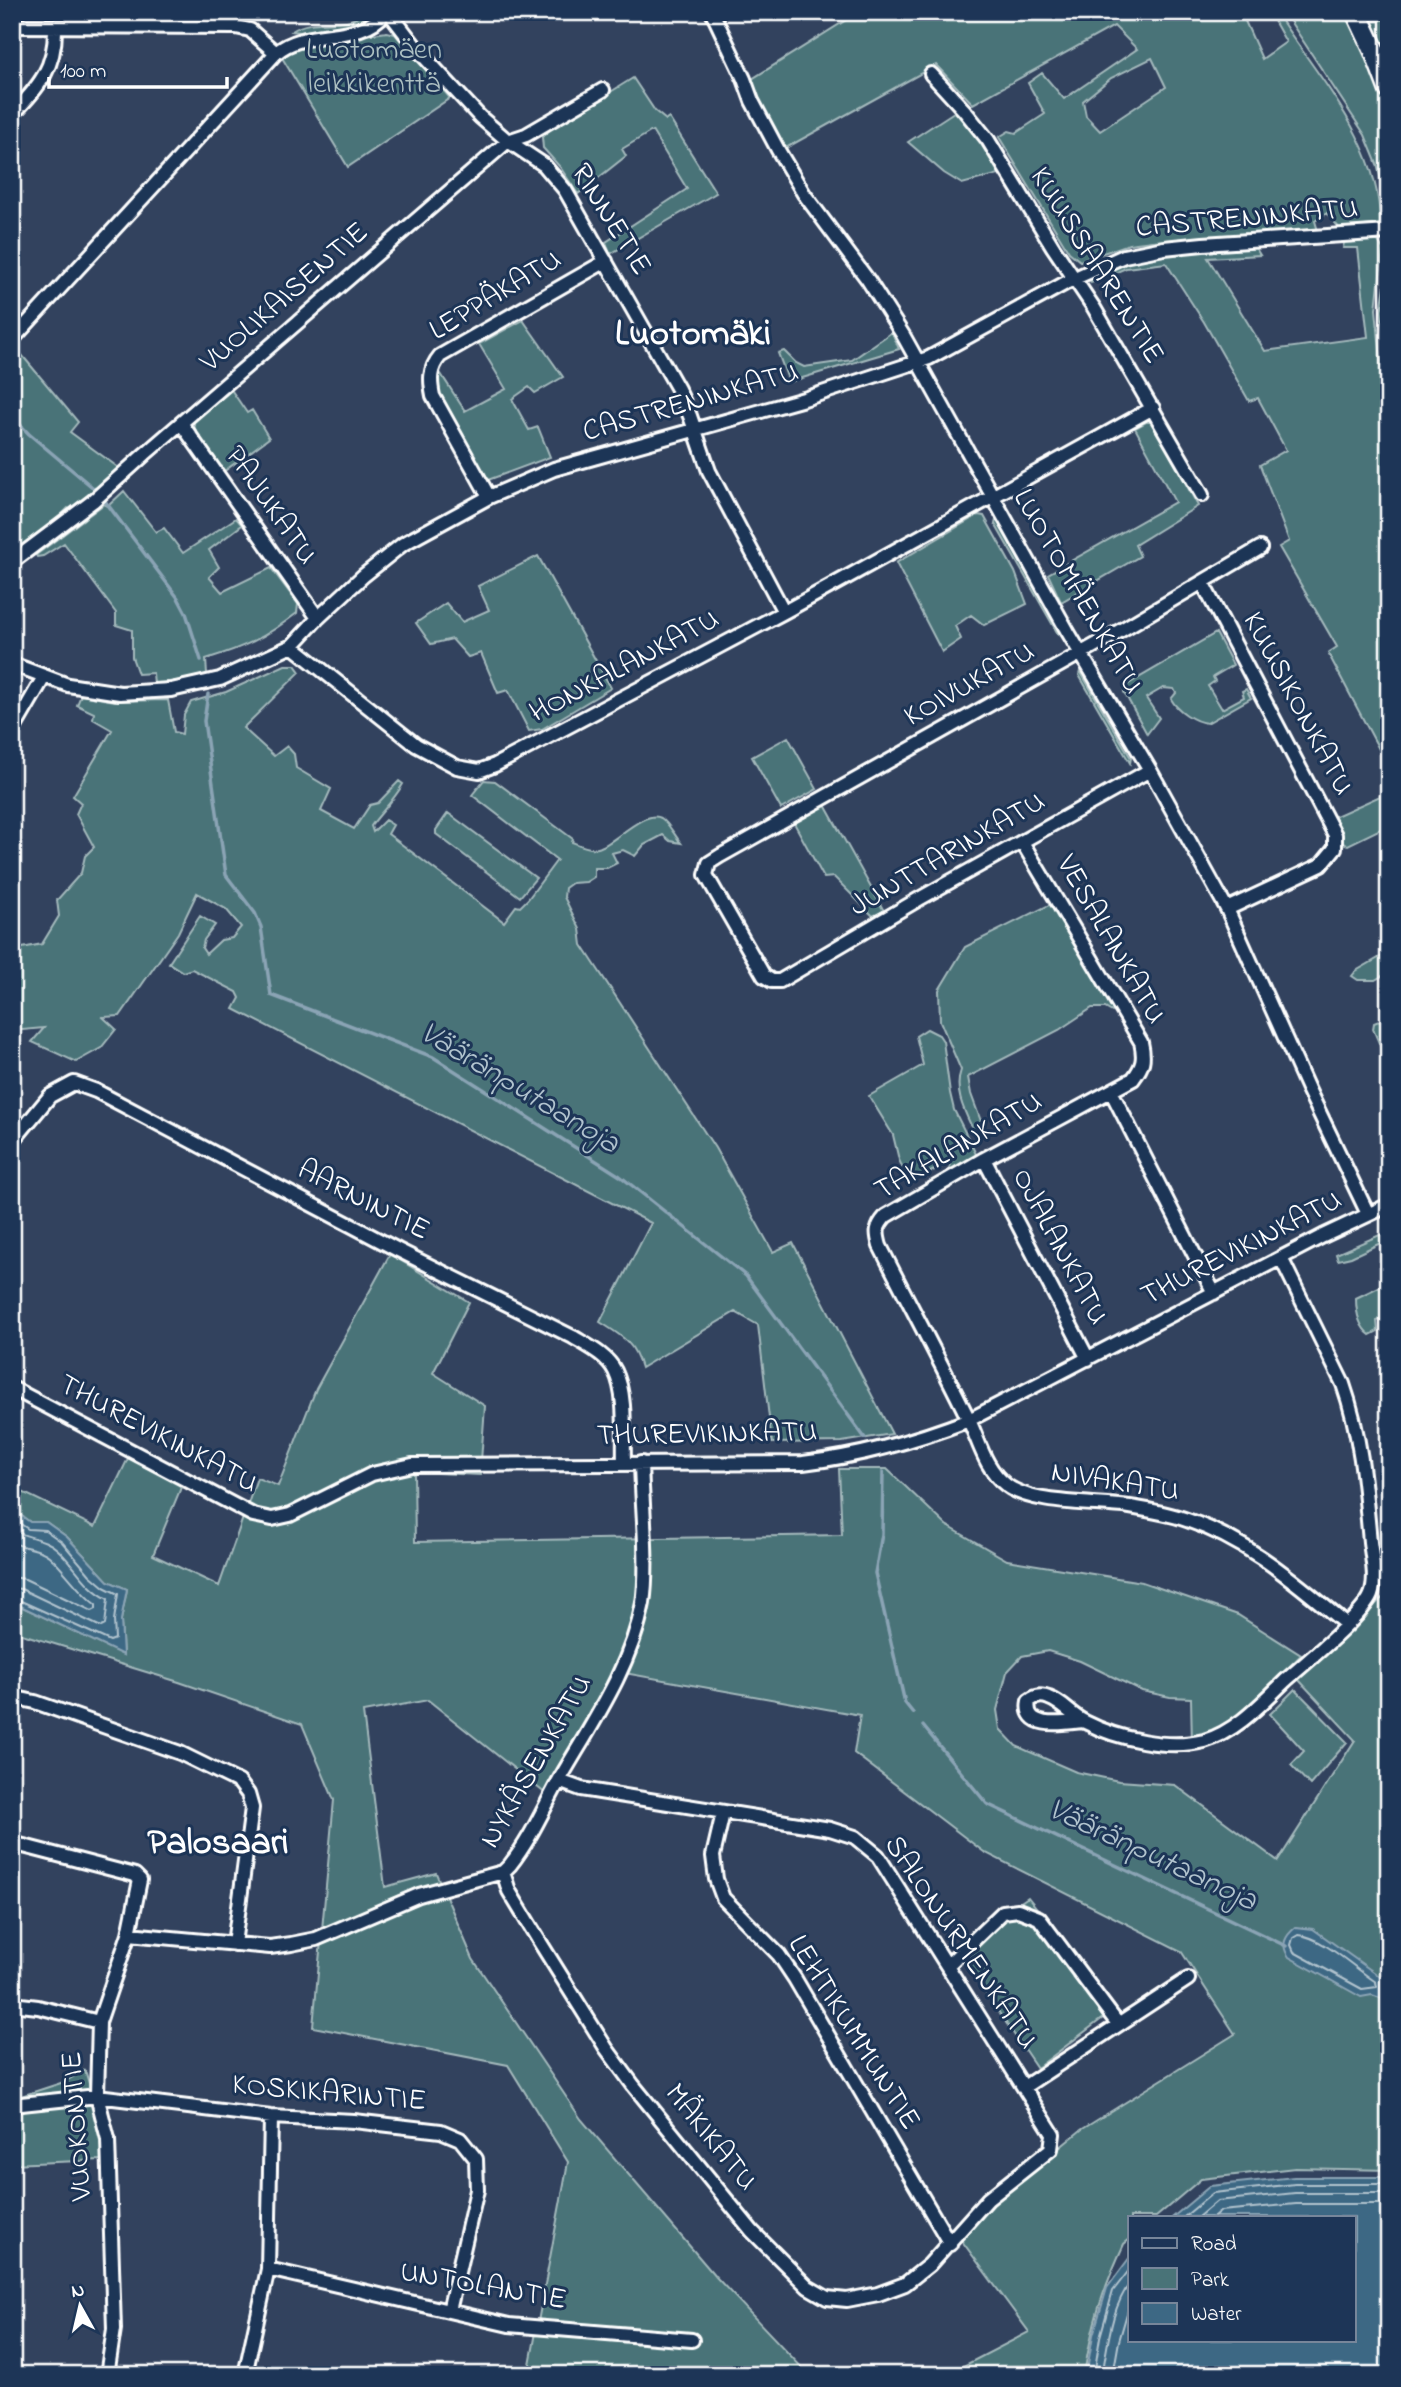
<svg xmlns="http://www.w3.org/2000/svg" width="1401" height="2387" viewBox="0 0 1401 2387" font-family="'Indie Flower',sans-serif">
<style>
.green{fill:#497378;stroke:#a4b9bc;stroke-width:2;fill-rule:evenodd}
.water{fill:#3d6884;stroke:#8ba4b5;stroke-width:2}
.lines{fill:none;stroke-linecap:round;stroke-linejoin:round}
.shore{stroke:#b1c3ce;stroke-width:2}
.stream{stroke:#8ba4b5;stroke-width:3.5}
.minor-casing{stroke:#fff;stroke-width:18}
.secondary-casing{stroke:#fff;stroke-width:24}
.minor{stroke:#1d3557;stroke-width:12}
.secondary{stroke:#1d3557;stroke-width:19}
.labels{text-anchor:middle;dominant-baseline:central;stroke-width:6;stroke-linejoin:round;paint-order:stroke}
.park-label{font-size:30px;fill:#adc0c2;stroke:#1d3557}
.street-label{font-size:30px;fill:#fff;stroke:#1d3557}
.water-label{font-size:32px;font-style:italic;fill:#b1c3ce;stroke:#1d3557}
.district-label{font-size:37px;font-weight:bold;fill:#fff;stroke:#1d3557}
</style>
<rect width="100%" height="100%" fill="#32425e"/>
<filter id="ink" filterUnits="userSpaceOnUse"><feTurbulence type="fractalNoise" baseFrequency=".0143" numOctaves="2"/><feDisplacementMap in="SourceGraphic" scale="14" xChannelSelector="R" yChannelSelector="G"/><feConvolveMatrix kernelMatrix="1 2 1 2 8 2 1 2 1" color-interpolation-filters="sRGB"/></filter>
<g filter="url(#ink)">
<path class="green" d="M859,12H1241L1262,59L1286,42L1269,12H1276C1318,78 1380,142 1380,224L1340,229L1327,213L1315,221L1318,231L1152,241L1129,244L1080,261L1069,252L999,137L1009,131L1016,133L1045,114L1028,83L1042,73L1064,99L1137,49L1114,26L973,104L936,65L784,149L758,96L752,79ZM1152,58L1166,87L1100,131L1086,116L1083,101L1111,78Z
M1284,12H1347C1360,40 1377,68 1384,98C1391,129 1389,161 1389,192H1384L1377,164L1365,135Z
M363,14L366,17L357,23L300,32L292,31C313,16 343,29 363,14Z
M1389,19V52H1383L1368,22Z
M387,32L395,34L450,98L348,167L281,56L309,43Z
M633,78L655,111L666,120L669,118L716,193L610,254L606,242L687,189L652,131L622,149L626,156L578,194L560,167L543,148L542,137L551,129Z
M957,110L983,141L1003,173L962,184L944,173L908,142Z
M1361,241H1378L1383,249L1376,309L1389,443V768L1328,653L1337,647L1279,547L1289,541L1260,465L1286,450L1258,398L1249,401L1204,322L1166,263L1126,268L1091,283L1090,280L1093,276L1127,261L1165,253L1255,247L1260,255L1208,258L1265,351L1368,337L1358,248H1343L1344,242Z
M1389,261V368L1381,311Z
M523,320L563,377L535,393L529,387L512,399L529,430L538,427L550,457L488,480L435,384L436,376L439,371L465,411L506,389L479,344Z
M892,332L899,349L789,382L778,353L784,351L796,363L804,367L852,360Z
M16,348L78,422L70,432L119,468L71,510L68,508L56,520L12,553V351Z
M230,388L247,413L252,410L269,438L223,472L196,434L193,419Z
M1146,422H1152L1198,506L1135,545L1140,556L1061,602L1048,574L1175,502L1135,428Z
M124,491L156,532L164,528L183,553L236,518L242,525L209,550L219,567L209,577L222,592L271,568L298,604L297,613C265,638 245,647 206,659L207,674L184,680L154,684L153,673L138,674L132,657V630L116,625V613L64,543L43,556L37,557L36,555L104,504L108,506Z
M978,515L984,516L1015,572L1027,604L984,625L971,615L955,626L961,639L942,652L896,563Z
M996,520L999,521L1059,629L1058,634L995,524Z
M538,556L611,688L542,729L529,731L508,690L498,693L481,653L468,657L452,639L431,644L416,623L446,603L462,622L489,610L478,586Z
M1216,633L1233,665L1213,677L1215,681L1208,686L1222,709L1244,697L1242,691L1246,689L1251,698L1207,723C1194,722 1177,710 1171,699L1176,693L1174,689L1163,688L1146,698L1159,718L1147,734L1124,692L1125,686Z
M285,665H295L300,672L243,728L274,756L287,746L294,754L296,768L331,789L321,811L354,829L370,805L378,803L399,781L403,784C394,800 382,811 371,826L373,832L385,820L393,825L388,834L504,922L516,906L520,907L528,899L557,860L472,795L484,780L495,781L573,839L572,842C579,845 590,850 598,848C614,844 644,809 661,818C668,822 675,836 681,843L670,841L663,835L644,845L635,856L623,850L612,853L617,863L607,868H594V877L586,882L572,883L565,888L564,897L580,929L582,945L715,1148L773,1252L793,1243L892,1434L842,1442L772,1443L758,1325L735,1312L641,1368C634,1342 622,1336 600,1322L651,1223L234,1009L240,998L237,992L192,969L183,972L169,963L200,916L215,925L204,940L202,948L206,954L221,940L232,938L241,927L226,909L197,893L178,933L120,1016L103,1017L116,1029L101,1048L76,1062L32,1042L44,1028L12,1031V950L42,944L59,916L57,900L81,873L85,856L94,847L76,814L81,803L73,796L112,730L93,719L94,713L77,705L81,695L115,701L168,700L174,732L182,734L184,715L191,702L226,692Z
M1080,671L1131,758L1130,763L1079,675Z
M788,737L817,789L781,809L752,757Z
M1389,792V825L1348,845L1342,843L1333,816H1336Z
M825,805L884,911L873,916L834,877L824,878L794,823Z
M448,813L536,878L520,897L436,834V830Z
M1389,833V932L1382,836Z
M1051,904L1115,1007L1112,1012L1105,1008H1092L1059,1030L968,1077L971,1094L985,1132L975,1134C966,1114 953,1092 961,1070L940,1021L939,990L965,947Z
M1389,952V972L1375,980H1358L1352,976L1356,971Z
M1389,1017V1050H1382L1373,1029L1374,1023Z
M927,1029L939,1035L943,1041L950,1093L954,1110L977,1156L951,1171L949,1163L909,1182L899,1160L893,1135L869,1096L923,1065L916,1036Z
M1389,1231V1239L1351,1257L1338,1260L1336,1254Z
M390,1254L469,1302L433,1373L485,1406L480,1475L414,1472L415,1542L842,1535L839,1469H887L946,1525L1007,1560L1142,1582L1238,1615L1301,1655L1255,1700L1261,1710L1192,1745L1191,1698L1170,1697L1142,1691L1080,1661L1048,1651L1022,1656L1007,1672L997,1710L1000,1729L1016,1746L1076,1772L1119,1781L1175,1785L1278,1861L1355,1740L1298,1679L1382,1598L1389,1604V2170L1295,2168L1201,2179L1156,2217H1130V2239L1124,2244C1102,2291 1092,2324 1084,2375H946L1029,2332L956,2233L1081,2130L1235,2034L1181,1951L984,1852L854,1753L860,1715L619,1672L551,1798L428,1700L363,1712L385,1887L436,1873L473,1959L581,2119L716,2277L805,2371L812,2375H528L568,2162L508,2065L313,2027L334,1800L302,1724L179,1682L12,1631V1602L123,1654L121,1620L127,1589L108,1581L67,1537L46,1522H30L12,1509V1487L95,1527L132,1450L185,1478L153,1555L219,1586L257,1478L278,1486L316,1389Z
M1389,1282V1322L1387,1318L1377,1321L1378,1331L1370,1335C1359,1327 1356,1311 1356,1298Z
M1295,1689L1347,1742L1310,1785L1291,1765L1304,1751L1270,1714Z
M1028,1897L1116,2008L1037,2068L955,1948Z
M85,2070L101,2124V2160L12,2164V2099L64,2082Z"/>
<path class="water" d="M12,1509L30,1522H46L67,1537L108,1581L127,1589L121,1620L123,1655L12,1602Z
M1296,1927L1313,1929L1382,1978L1389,1986V2001L1372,1995L1361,1997L1289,1957C1280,1945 1285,1936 1296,1927Z
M1294,2177H1389V2375H1086L1093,2335L1107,2288L1130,2257V2340H1354V2217H1173L1210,2186Z"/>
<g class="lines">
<path class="shore" d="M12,1518L28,1529L45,1530L62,1542L90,1575L104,1587L118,1594L114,1620L115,1639L110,1641L12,1597
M12,1529C27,1539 44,1537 57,1549C75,1565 85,1588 108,1599L105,1625L101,1627L21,1589L12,1588
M12,1542C24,1549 38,1547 49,1556C66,1571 77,1591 96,1605V1609L92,1611L25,1579L12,1577
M1298,1935C1323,1937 1354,1968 1376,1982L1377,1987L1362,1989L1294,1952L1291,1945L1293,1938Z
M1184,2217L1213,2193L1295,2184H1389
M1198,2217L1217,2201L1295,2193H1389
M1214,2217L1221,2211L1296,2204H1389
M1094,2375L1100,2337L1113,2291L1130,2269
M1102,2375C1108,2345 1111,2308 1130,2283
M1113,2375L1119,2341L1130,2303"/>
<path class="stream" d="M12,416L29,434L97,491
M102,497L178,598L186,613L201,660
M208,694L204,721L226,875L255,913L261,927L271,995L433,1057L620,1176L746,1276L865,1438
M883,1472L882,1534L875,1573L905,1703L913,1713
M923,1726L987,1804L1286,1946"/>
<defs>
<path id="minor" d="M389,12L418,50L480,117L508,141L544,165L565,190L678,389L690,416L709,471L784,612
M712,12L744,79L752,101L778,150L804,194L868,280L903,335L1068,632L1150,770L1227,909L1308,1089L1368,1214
M12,26L236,27L250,30L276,53
M931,74L964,110L988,140L1053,247L1094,308L1202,495
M12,115C39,86 56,68 55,27
M12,340L276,53C307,26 359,45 386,12
M181,423L318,618
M489,497L433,396C430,381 429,369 440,356L606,261
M12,562L93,501L145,454L508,141L526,135L603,90
M1202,582L1335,835V848L1321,865L1227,909
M292,646L416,745L457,767L479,771L495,765L784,612L1153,408
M12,664L68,685L120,693L171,690L220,679L292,646L318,618L363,576L403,544L489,497L554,469L804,399L929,358L1073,279L1124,256L1164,248L1203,244L1389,232
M12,732L44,677
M1150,770L919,899L780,981H772L764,976L706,875L709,863L720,856L1101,642L1260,548
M1022,842L1141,1042C1145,1059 1143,1066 1133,1079L984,1159L886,1216C876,1227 876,1232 880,1246C909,1303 939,1359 967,1416C979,1440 984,1468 1006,1485C1033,1506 1097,1502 1130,1507C1149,1510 1170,1514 1187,1520C1250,1541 1296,1583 1346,1624
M1111,1091L1214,1293
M12,1142L50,1096L74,1083L96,1091L398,1250L573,1337C588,1346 607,1355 615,1371C627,1395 623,1437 624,1463
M984,1159L1088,1359
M12,1388L253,1515L272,1519L290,1515L372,1474L412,1465L803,1463C861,1456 915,1441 969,1420L1323,1236L1389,1205
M12,1697L35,1702L180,1753L239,1782L248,1794L252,1808L234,1944
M1083,1721C1065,1723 1023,1731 1029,1701C1035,1696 1042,1695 1049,1698C1063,1703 1072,1716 1085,1722C1118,1739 1168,1750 1204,1741C1236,1732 1262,1703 1285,1681C1305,1663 1362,1617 1371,1595C1377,1579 1372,1558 1370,1542C1365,1488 1361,1435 1343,1384L1281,1258
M723,1813L713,1856L716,1879L723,1898L779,1955L795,1979L950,2244
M12,1843L135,1875L140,1880L129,1934L99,2022L97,2096L108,2139L114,2329L107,2375
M503,1872L509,1891L538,1939L606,2048L633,2085L752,2231L808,2287L827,2298L847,2300L878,2294L905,2284L929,2265L988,2199L1051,2149L1053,2134L878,1856L855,1837L830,1829L581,1789L559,1781
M129,1934L270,1947L291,1944L316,1939L419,1895L503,1872L510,1865C532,1837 544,1807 561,1777C593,1722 631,1667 643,1603C649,1564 642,1505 641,1463
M948,1965L1003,1912L1018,1910L1039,1918L1118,2024
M12,2004L38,2007L99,2022
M1024,2087L1188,1979
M12,2105L97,2096L271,2117L354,2121L441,2131L460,2139L476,2159L477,2190L449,2311
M268,2269L509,2325L692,2340
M245,2375L268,2269L271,2117"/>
<path id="secondary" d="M1356,12L1374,50L1389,89"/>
</defs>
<use href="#minor" class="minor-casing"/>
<use href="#secondary" class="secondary-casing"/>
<use href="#minor" class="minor"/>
<use href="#secondary" class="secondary"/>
</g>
</g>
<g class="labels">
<g class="park-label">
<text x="374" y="51">Luotomäen<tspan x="374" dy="34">leikkikenttä</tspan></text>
</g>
<g class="street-label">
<text transform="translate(1247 219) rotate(-5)">CASTRENINKATU</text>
<text transform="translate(610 220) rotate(58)">RINNETIE</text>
<text transform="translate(1096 266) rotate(58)">KUUSSAARENTIE</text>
<text transform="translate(496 296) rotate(-31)">LEPPÄKATU</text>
<text transform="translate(285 298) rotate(-41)">VUOLIKAISENTIE</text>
<text transform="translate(691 403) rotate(-16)">CASTRENINKATU</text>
<text transform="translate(270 506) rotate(55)">PAJUKATU</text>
<text transform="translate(1077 592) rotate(60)">LUOTOMÄENKATU</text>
<text transform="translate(625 667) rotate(-28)">HONKALANKATU</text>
<text transform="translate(970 685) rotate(-29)">KOIVUKATU</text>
<text transform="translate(1297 704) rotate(62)">KUUSIKONKATU</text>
<text transform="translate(948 855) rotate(-30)">JUNTTARINKATU</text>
<text transform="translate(1110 940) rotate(60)">VESALANKATU</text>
<text transform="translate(959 1147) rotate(-30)">TAKALANKATU</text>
<text transform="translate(363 1201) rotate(27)">AARNINTIE</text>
<text transform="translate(1059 1247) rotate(62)">OJALANKATU</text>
<text transform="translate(1242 1249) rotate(-27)">THUREVIKINKATU</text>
<text transform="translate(158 1435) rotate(28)">THUREVIKINKATU</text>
<text transform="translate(707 1435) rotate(-1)">THUREVIKINKATU</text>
<text transform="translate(1115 1483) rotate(9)">NIVAKATU</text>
<text transform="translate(537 1762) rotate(-60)">NYKÄSENKATU</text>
<text transform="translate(960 1943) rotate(56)">SALONURMENKATU</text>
<text transform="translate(853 2033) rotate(58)">LEHTIKUMMUNTIE</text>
<text transform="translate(329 2094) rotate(5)">KOSKIKARINTIE</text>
<text transform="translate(78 2126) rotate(-94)">VUOKONTIE</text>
<text transform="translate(710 2138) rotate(51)">MÄKIKATU</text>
<text transform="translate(483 2287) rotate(10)">UNTOLANTIE</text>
</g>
<g class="water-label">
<text transform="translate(519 1089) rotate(31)">Vääränputaanoja</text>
<text transform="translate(1152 1856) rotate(25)">Vääränputaanoja</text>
</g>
<g class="district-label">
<text x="693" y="335">Luotomäki</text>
<text x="218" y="1844">Palosaari</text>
</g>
</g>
<rect width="1401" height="2387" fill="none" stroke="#1d3557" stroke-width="42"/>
<rect x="21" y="21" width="1359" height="2345" fill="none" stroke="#fff" stroke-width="2.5" filter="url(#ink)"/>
<rect x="1128" y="2216" width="228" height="126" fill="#1d3557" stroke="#77869a" stroke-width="2"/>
<rect x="1142" y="2238" width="35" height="10" fill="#1d3557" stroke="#77869a" stroke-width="2"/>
<text x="1191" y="2250" font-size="21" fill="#ffffff">Road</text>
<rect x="1142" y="2268" width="35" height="21" fill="#497378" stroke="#77869a" stroke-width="2"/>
<text x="1191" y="2286" font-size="21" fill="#ffffff">Park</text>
<rect x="1142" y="2303" width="35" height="21" fill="#3d6884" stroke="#77869a" stroke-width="2"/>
<text x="1191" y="2320" font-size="21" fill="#ffffff">Water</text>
<g transform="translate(80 2306) rotate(352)" stroke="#1d3557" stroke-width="5" paint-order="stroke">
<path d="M0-5L12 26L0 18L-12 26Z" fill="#ffffff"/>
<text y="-10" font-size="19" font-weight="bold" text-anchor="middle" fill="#ffffff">N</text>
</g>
<path d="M49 77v10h178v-10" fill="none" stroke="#ffffff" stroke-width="3.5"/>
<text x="60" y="77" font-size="21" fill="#ffffff" stroke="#1d3557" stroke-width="5" paint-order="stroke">100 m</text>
</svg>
